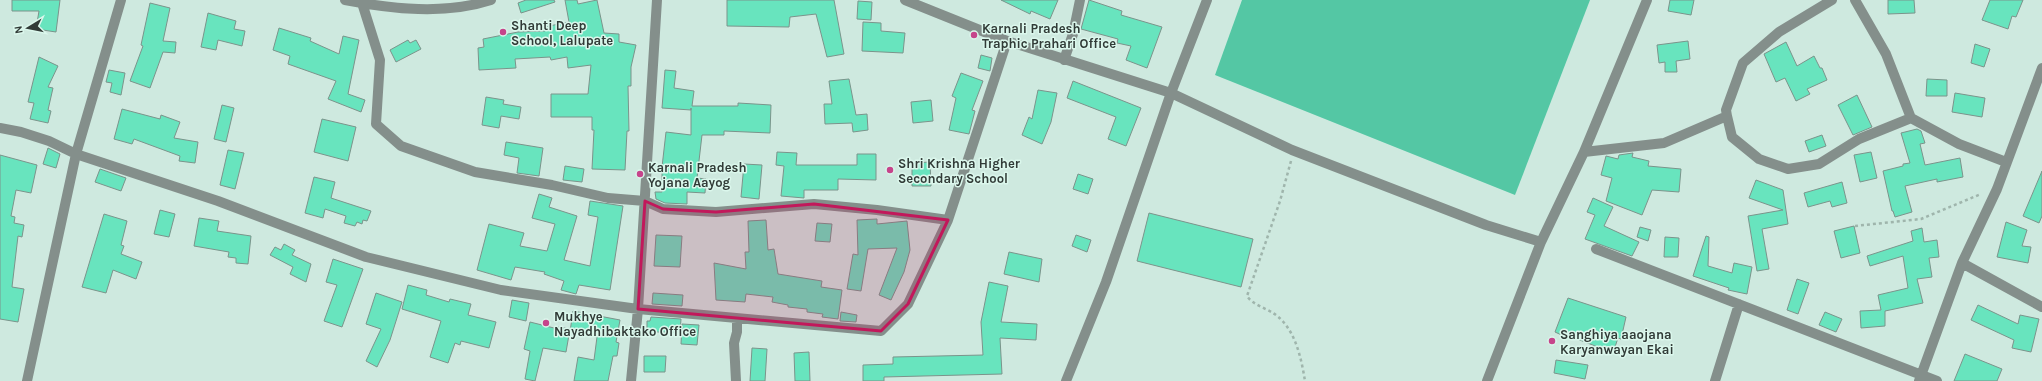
<svg xmlns="http://www.w3.org/2000/svg" width="2042" height="381" viewBox="0 0 2042 381" font-family="Karla,sans-serif">
<style>
.green{fill:#54c7a4}
.building{fill:#68e4be;stroke:#7b948b}
.lines{fill:none;stroke-linecap:round;stroke-linejoin:round}
.path{stroke:#9fb5ac;stroke-width:2.5;stroke-dasharray:3 3;stroke-linecap:butt}
.minor{stroke:#848f8b;stroke-width:10}
.marked{fill:#c2185b;fill-opacity:0.2;stroke:#c2185b;stroke-width:3;stroke-linejoin:round}
.poi-dot{fill:#c6448b;stroke:#dbf7ec;stroke-width:1.5}
.labels{text-anchor:middle;dominant-baseline:central;stroke-width:3;stroke-linejoin:round;paint-order:stroke}
.poi-label{font-size:13px;font-weight:bold;fill:#313b37;stroke:#dbf7ec;text-anchor:start}
</style>
<rect width="100%" height="100%" fill="#cee9df"/>
<path class="green" d="M1242,0H1590L1515,195L1215,75Z"/>
<path class="building" d="M12,0H60L56,32L36,29L39,11H12Z
M526,0H554L555,2L521,13L518,3Z
M565,0H577L578,4L597,0L604,33L619,34V42L636,45L631,67V86H628L629,131H627L625,170L592,169L594,130H592V117H551V94H588L591,65L568,68L567,57L551,60L550,57L515,59L516,68L479,70L478,48L484,47L483,39L518,32L545,31L544,27L569,22Z
M727,0H834L844,54L827,57L816,14L790,17L789,27L727,26Z
M1001,0H1058L1050,19L1031,11L1030,14Z
M1089,0L1122,11L1121,15L1162,27L1147,68L1126,60L1131,46L1117,43L1118,39L1081,29Z
M1670,0H1694L1691,15L1668,11Z
M1888,0H1914L1915,13L1888,14Z
M1990,0H2023L2016,17L2012,16L2008,29L1982,20Z
M858,1L872,2L871,20L857,19Z
M150,3L170,8L163,41L176,42L175,53L163,52L150,88L130,81L143,46L141,45Z
M208,13L236,21L234,29L245,31L242,46L218,40L216,50L201,47Z
M863,22L881,23V31L905,33L903,53L862,51Z
M279,28L311,38L310,41L339,54L343,36L359,40L348,94L365,100L361,112L328,99L336,81L288,64L290,56L273,50Z
M408,40L410,43L416,40L421,49L396,62L390,50Z
M1688,41L1690,59L1676,61L1677,72H1665V62L1659,63L1657,45Z
M1786,42L1797,66L1814,56L1820,68H1822L1827,80L1807,89L1810,94L1796,101L1785,78L1776,82L1764,54Z
M1975,44L1990,49L1984,67L1971,63Z
M981,55L992,58L990,71L978,68Z
M39,57L58,66L48,87L53,88L48,110L51,111L48,123L30,119L34,103L28,102Z
M109,70L125,73L121,95L110,92L112,83L106,82Z
M665,70L676,71L674,88L694,91L692,106H738V103L771,105L770,133L724,131V135H702L697,178L706,179L705,193L687,192V204L665,203L656,199L655,192H662V167L666,132L691,135V108V110L662,108Z
M961,73L983,81L972,110L975,111L969,134L949,130L956,98L952,96Z
M849,79L856,115L867,114L868,130L853,132L852,123L825,124L824,104H832L829,81Z
M1927,79L1947,80V96H1926Z
M1073,81L1141,108L1126,146L1108,139L1116,117L1067,98Z
M1038,90L1057,93L1051,122L1042,144L1022,135L1029,117L1032,119Z
M1955,93L1985,98L1982,117L1952,112Z
M1857,95L1872,127L1853,135L1838,105Z
M486,97L504,100L503,104L521,107L519,119L501,116L499,128L482,125Z
M931,100L933,121L913,123L911,102Z
M222,105L234,108L226,142L214,139Z
M122,109L160,119L161,115L180,122L174,138L198,142L195,163L179,161L180,156L134,139L132,144L114,139Z
M322,119L356,127L348,161L314,152Z
M1917,129L1921,131L1925,143L1920,144L1925,165L1960,158L1963,177L1937,182V179L1905,186L1912,212L1895,217L1893,211H1892L1883,171L1903,166V164L1910,163L1901,133Z
M1822,135L1826,146L1809,152L1805,141Z
M506,142L543,148L539,176L517,173L519,158L504,155Z
M48,148L60,154L56,168L43,164Z
M228,150L244,153L235,189L220,185Z
M777,152L797,153L796,165H857V154H876V180L838,179V190H804V198L781,196L784,166L776,165Z
M1871,152L1877,178L1860,182L1854,155Z
M1633,153L1632,157L1649,161L1648,166L1681,169L1679,192L1652,190L1642,215L1606,201L1612,178L1601,175L1606,156L1618,159L1619,155Z
M0,155L37,165L31,193L16,190L11,216L15,217L14,223L24,225L22,237L18,236L12,287L24,289L18,322L0,319Z
M930,162L931,186H912V163Z
M744,164L762,165L759,199L741,197Z
M565,166L584,169L582,182L563,180Z
M100,169L126,178L121,191L95,182Z
M2042,171V216L2039,223L2023,216Z
M1078,174L1093,179L1088,194L1073,189Z
M314,177L335,182L331,198L371,211L367,221L363,220L362,224L357,222L355,226L344,223L346,216L325,209L323,218L305,213Z
M1756,180L1783,190L1788,224L1762,229L1769,269L1757,271L1748,216L1783,210L1749,198Z
M1842,182L1847,203L1832,207L1830,201L1808,207L1804,193Z
M539,194L552,198L549,207L577,216L564,260L590,266L598,217L588,215L590,201L623,206L610,290L579,285L576,294L561,290L564,281L544,274L545,272L515,267L511,280L477,270L489,224L524,233L520,246L547,251L555,224L532,218Z
M1593,198L1613,207L1604,226L1639,242L1632,256L1585,239L1595,215L1587,212Z
M160,210L175,214L169,237L154,234Z
M1149,213L1253,239L1241,287L1137,261Z
M104,214L127,221L121,245L124,246L121,254L142,262L136,279L113,270L106,293L82,287Z
M199,218L219,221L217,231L251,236L248,264L236,263V258L228,257L229,252L194,246Z
M877,219V224L907,221L910,250L904,272L891,300L879,295L897,248L868,249L861,291L847,289L853,254L858,255L857,220Z
M766,220L768,250L774,249L778,274L822,281L821,287L842,290L838,319L822,317L823,314L807,312V309L788,307V305L772,302L773,297L746,294L745,302L716,300L714,263L746,269L745,252H749L748,221Z
M2006,222L2027,230L2022,246L2031,247L2028,263L1997,257Z
M817,223L832,224L830,242L815,241Z
M1854,226L1860,253L1841,258L1834,231Z
M1640,227L1651,230L1648,241L1637,237Z
M1922,228L1924,242L1937,240L1939,257L1929,258L1932,277L1917,279L1923,303L1885,311V326L1861,328L1860,311L1881,310L1878,295L1908,288L1903,256L1870,266L1867,256L1913,241L1911,231Z
M656,235L682,236L680,267L654,266Z
M1076,235L1091,240L1087,252L1072,246Z
M1706,236L1709,237L1708,266L1732,273L1734,263L1752,267L1747,294L1728,290L1729,288L1693,276Z
M1665,237L1679,238L1678,257H1664Z
M284,244L295,250L292,255L311,264L306,282L290,274L293,267L270,255L275,247L281,250Z
M1009,252L1042,259L1039,282L1004,274Z
M333,259L363,269L342,327L324,321L337,285L326,282Z
M1797,279L1809,283L1798,314L1787,310Z
M989,282L1008,286L1001,322L1037,324L1036,340L1000,338L1002,374L884,377V381H863V365L893,364V357L983,355L981,322Z
M408,285L427,290L426,295L449,302L450,299L471,304L468,315L496,322L489,348L461,341L460,345L455,343L448,363L430,357L441,321L402,309Z
M376,293L402,302L390,340L377,367L366,361L381,329L366,324Z
M653,293L683,295L682,306L652,304Z
M1568,298L1626,317L1621,339L1618,338L1613,353L1567,335L1566,337L1555,332Z
M512,300L529,303L526,321L509,317Z
M1978,305L2018,324L2020,315L2039,319L2031,352L2012,348L2014,340L1971,320Z
M573,311L620,320L616,342L619,343L617,356H613L608,381H574L578,357L594,360L597,337L570,332Z
M841,312L857,315L856,322L840,321Z
M1825,312L1842,319L1836,332L1819,325Z
M651,317L681,319L680,332H647V321H650Z
M530,322L558,329V327L570,329L566,352L543,348L535,381L525,379L530,351L524,349Z
M682,324L699,325L697,345L681,344Z
M752,348L767,349L765,381H750Z
M809,352L810,381H795L794,353Z
M1965,354L2002,369L1997,381H1954Z
M644,356H666L665,372H644Z
M1556,360L1588,365L1585,379L1554,373Z"/>
<g class="lines">
<path class="path" d="M1291,161L1280,201L1247,296C1252,304 1265,308 1273,313C1295,327 1301,357 1305,381
M1855,226L1921,219L1981,194"/>
<path class="minor" d="M345,0C392,9 445,15 491,0
M905,0L1007,41L1171,93L1292,150L1486,225L1541,242
M1855,0L1886,54L1911,118L1959,144L2006,162
M362,3L380,60L376,124L401,146L475,172L552,185L608,198L645,201L663,209L716,212L814,204L877,210L948,220
M1064,60L1073,34L1080,0
M1727,116L1726,110L1743,63L1779,32L1832,0
M0,128L21,132L49,141L76,154L218,201L366,257L501,290L638,309L881,331L908,304L948,220L1007,41
M1584,152L1664,143L1727,116L1732,137L1759,159L1788,169L1819,164L1859,139L1911,118
M1596,249L1937,381
M1962,263L2042,307
M27,381L76,154L121,0
M631,381L638,309L657,0
M736,381L734,343L737,332V319
M1066,381L1106,282L1171,93L1207,0
M1487,381L1541,242L1584,152L1647,0
M1715,381L1739,304
M1919,381L1962,263L1997,189L2042,68"/>
</g>
<path class="marked" d="M645,201L663,209L716,212L814,204L948,220L908,304L881,331L638,309Z"/>
<g class="poi-dot">
<circle cx="503" cy="32" r="4"/>
<circle cx="974" cy="35" r="4"/>
<circle cx="890" cy="170" r="4"/>
<circle cx="640" cy="174" r="4"/>
<circle cx="546" cy="323" r="4"/>
<circle cx="1552" cy="341" r="4"/>
</g>
<g class="labels">
<g class="poi-label">
<text x="511" y="25">Shanti Deep<tspan x="511" dy="15">School, Lalupate</tspan></text>
<text x="982" y="28">Karnali Pradesh<tspan x="982" dy="15">Traphic Prahari Office</tspan></text>
<text x="898" y="163">Shri Krishna Higher<tspan x="898" dy="15">Secondary School</tspan></text>
<text x="648" y="167">Karnali Pradesh<tspan x="648" dy="15">Yojana Aayog</tspan></text>
<text x="554" y="316">Mukhye<tspan x="554" dy="15">Nayadhibaktako Office</tspan></text>
<text x="1560" y="334">Sanghiya aaojana<tspan x="1560" dy="15">Karyanwayan Ekai</tspan></text>
</g>
</g>
<g transform="translate(28 28) rotate(260)" stroke="#dbf7ec" stroke-width="3" paint-order="stroke">
<path d="M0-3L7 15L0 10L-7 15Z" fill="#313b37"/>
<text y="-6" font-size="11" font-weight="bold" text-anchor="middle" fill="#313b37">N</text>
</g>
</svg>
